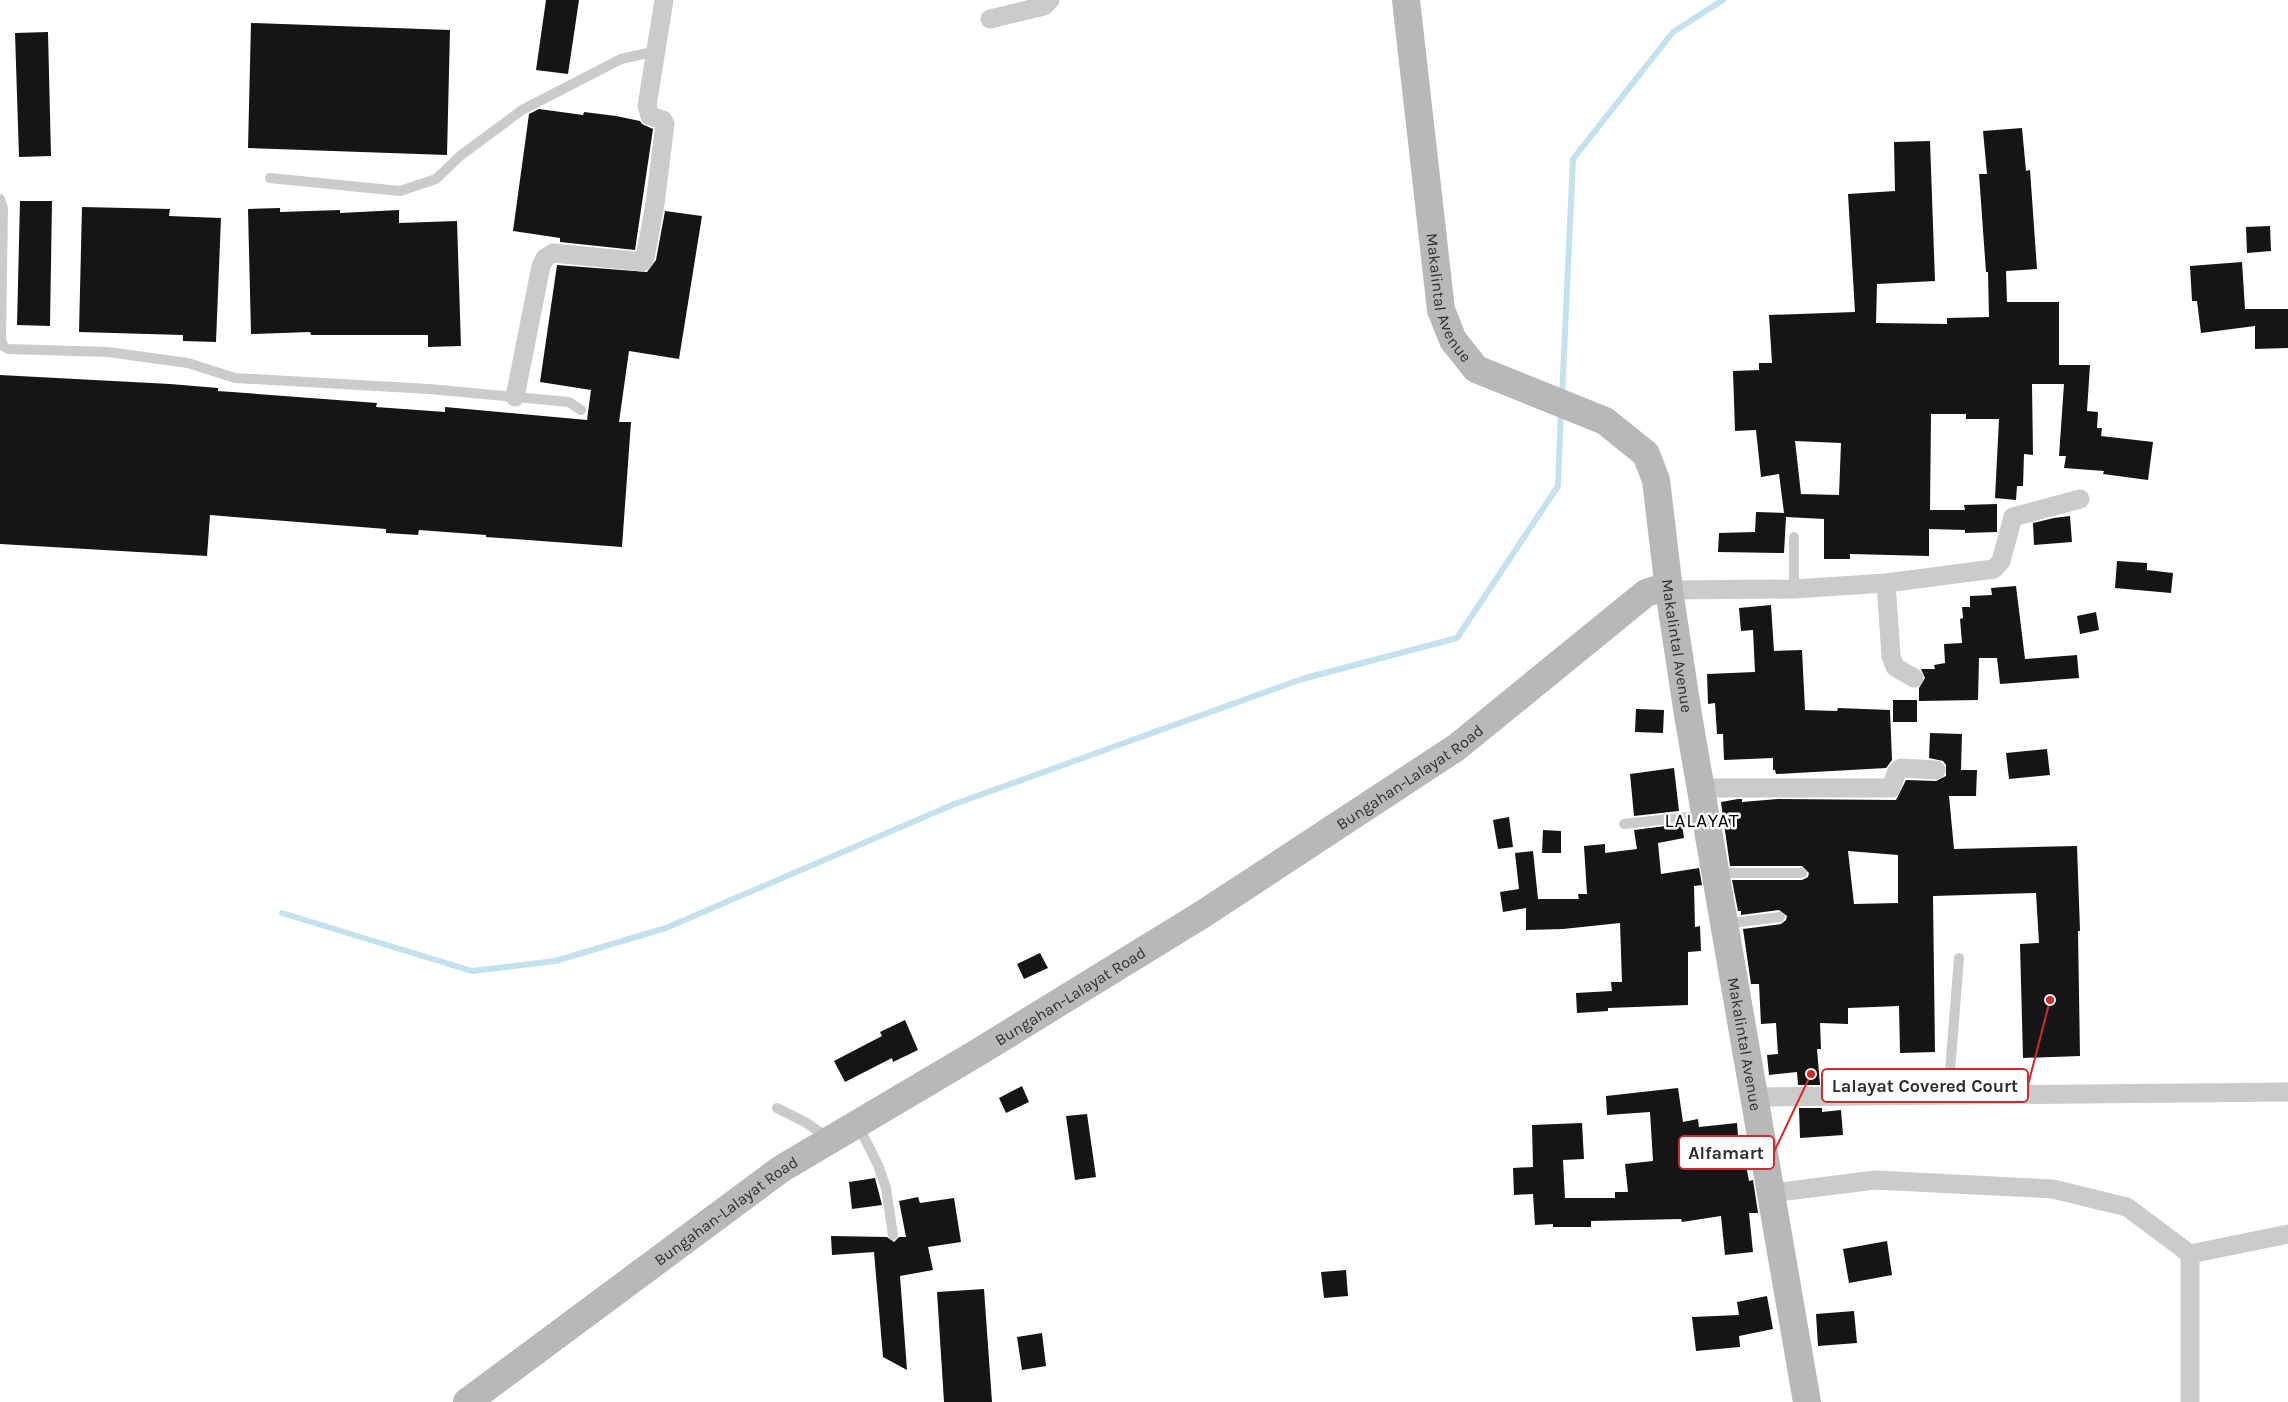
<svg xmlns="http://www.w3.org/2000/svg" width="2288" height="1402" viewBox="0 0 2288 1402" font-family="Karla,sans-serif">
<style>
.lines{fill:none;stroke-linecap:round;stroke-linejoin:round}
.stream{stroke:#c4e1ee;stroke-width:6}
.building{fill:#151515;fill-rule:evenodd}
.lane{stroke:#cbcbcb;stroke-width:10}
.street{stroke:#cbcbcb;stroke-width:19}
.secondary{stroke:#b8b8b8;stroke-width:28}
.labels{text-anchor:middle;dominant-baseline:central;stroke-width:5;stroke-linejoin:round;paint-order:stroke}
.street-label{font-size:16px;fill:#2e2e2e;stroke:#fff}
.quarter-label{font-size:19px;letter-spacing:1px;fill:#000;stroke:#fff}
.leader{fill:none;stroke:#d62828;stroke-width:2}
.callout-dot{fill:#d62828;stroke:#fff;stroke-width:2}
.callout{fill:#fff;stroke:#d62828;stroke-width:2}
.callout-label{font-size:18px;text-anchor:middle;font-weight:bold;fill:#2e2e2e}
</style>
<rect width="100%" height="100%" fill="#fff"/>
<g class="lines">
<path class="stream" d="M1562,397L1573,159L1673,32L1723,0
M282,913L472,971L555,961L666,928L952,805L1302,679L1457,638L1558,486L1561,410"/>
</g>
<path class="building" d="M546,0H579L568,74L536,70Z
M251,23L450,30L447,155L248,148Z
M48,32L51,156L19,157L15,33Z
M539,109L583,115L584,112L616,116L640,121L642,124L653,129L635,250L560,242V238L513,231L529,114Z
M2022,128L2026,171L2030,170L2037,269L2006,271L2007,302H2059V365H2090L2087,411L2098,412L2097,428H2102L2101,436L2153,442L2148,480L2103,474L2104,471L2064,468L2066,456H2059L2064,384H2032L2033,455L2024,454L2023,486H2017L2016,500L1995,498L1999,419H1966V414H1931L1930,510H1965L1964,505L1997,504V532L1965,533V530L1929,529V556L1850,554V559H1824V519L1786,517L1784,553L1718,552L1719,533L1755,532L1756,512L1784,513L1779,474L1761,477L1756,430L1735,431L1733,371L1759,370V363H1772L1769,315L1855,312L1848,194L1895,191L1894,142L1930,141L1935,281L1877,284L1876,323L1947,324V318L1989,317L1988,272H1986L1979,174H1987L1983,131ZM1795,441L1841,443L1839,495L1801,494Z
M20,201H52L50,326L17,325Z
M82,207L170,209L169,216L221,218L216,342L183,341V335L79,332Z
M280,208V212L340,210V213L399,210V223L457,221L461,346L428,347V335H311L310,332L251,334L248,209Z
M665,211L702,216L679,359L629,351L619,422H631L622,547L486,537V535L419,530L418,535L386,533V529L210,515L207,556L0,544V375L170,384L218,388V391L377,403L376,407L445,412V407L587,420L591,390L540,382L557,265L647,272L656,260Z
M2270,226L2271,251L2247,253L2246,227Z
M2242,262L2245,309H2288V348L2255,349V326L2201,333L2197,301H2192L2190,266Z
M2070,516L2072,542L2034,545L2033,523L2054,518Z
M2117,561L2147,563V570L2173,573L2171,593L2115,588Z
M2016,586L2025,659L2077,655L2079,678L2000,684L1997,658H1979L1978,700L1919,701V688L1925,678L1921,669H1935L1934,665L1945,663L1944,644L1962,643L1960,619L1963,618L1962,607H1970V596L1992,595L1991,588Z
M1771,605L1774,651L1802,650L1805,710L1837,711L1838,708L1890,710L1892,760L1886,768L1776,774L1775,770H1773V758L1724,760L1723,734H1717L1715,703L1708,704L1707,674L1755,672L1753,630L1741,631L1739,608Z
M2096,612L2099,630L2080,634L2077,616Z
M1893,700H1917V722H1893Z
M1636,709L1664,710L1663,733L1635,732Z
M1930,733L1962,734L1961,770H1977L1976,796H1949L1954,849L2077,846L2080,931H2078L2080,1056L2023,1058L2020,944L2039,943L2036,893L1933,896L1935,1052L1900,1053L1899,1006L1848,1008V1024L1820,1023L1821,1049H1817L1820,1085H1798L1797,1072L1769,1075L1767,1055L1778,1054L1776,1023L1761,1024L1759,984H1751L1743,929L1781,924L1786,920L1787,916L1779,910L1741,915V911H1738L1732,880H1802L1808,877L1809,873L1802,866H1730L1721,802L1738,799H1742V802L1778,799L1896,800L1906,780L1936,781L1946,776V765L1943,761L1929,758ZM1848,851L1898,855V903L1854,904Z
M2047,749L2050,775L2009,779L2006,753Z
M1674,768L1679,811L1634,816L1630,774Z
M1509,817L1513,847L1498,849L1493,820Z
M1682,824L1684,838L1658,843L1661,874L1699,868L1702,885L1694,886L1695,927L1700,926L1701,951L1688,952V1005L1608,1008V1011L1577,1013L1576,993L1612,991L1611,982H1622L1620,923L1563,929L1526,930V908L1503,912L1500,892L1519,889L1515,853L1533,851L1538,899H1579L1578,894H1587L1584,846L1605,844V853L1637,849L1634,830Z
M1543,830L1561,831V853H1542Z
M1040,953L1048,968L1024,979L1017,964Z
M905,1020L918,1050L893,1062L892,1058L845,1082L834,1061L882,1036L880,1032Z
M1022,1086L1029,1102L1006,1113L999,1098Z
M1678,1088L1683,1122L1698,1119L1699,1127L1737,1123L1739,1149H1743L1749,1181L1753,1180L1758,1213H1749L1753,1252L1725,1255L1721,1216L1682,1222L1681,1219L1591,1221V1227H1553V1224L1535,1225L1533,1194L1514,1195L1513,1168L1533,1167L1532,1125L1582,1123L1584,1159L1563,1160L1565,1198H1615V1192H1628L1625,1164L1653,1161L1650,1112L1607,1115L1606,1096Z
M1799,1108H1822V1112L1841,1110L1843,1135L1800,1138Z
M1087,1114L1096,1177L1075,1180L1066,1116Z
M875,1178L882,1205L852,1209L849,1182Z
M918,1197L920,1203L954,1198L961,1242L928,1247L933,1270L900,1276L907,1370L883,1357L874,1252L832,1255L831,1236L887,1237L894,1242L899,1237H906L899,1201Z
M1887,1241L1892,1275L1849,1283L1843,1249Z
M1346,1270L1348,1296L1324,1298L1321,1272Z
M984,1289L992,1402H944L937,1292Z
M1767,1296L1773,1329L1739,1336L1740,1347L1696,1351L1692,1317L1739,1315L1737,1302Z
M1854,1311L1857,1343L1818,1346L1816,1314Z
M1042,1333L1046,1366L1022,1370L1017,1337Z"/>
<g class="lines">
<path class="lane" d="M270,178L400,191L436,179L460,156L522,110L621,59L657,51
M0,199L3,208L1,339L3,346L8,349L108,352L188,363L235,378L429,389L569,402L581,410
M1794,589V537
M1624,824L1705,815
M1717,873H1802
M1725,924L1780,917
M1948,1096L1959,958
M777,1108L805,1122L830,1139
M858,1125L878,1165L886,1188L893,1235"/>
<path class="street" d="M990,19L1044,6L1050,0
M515,397L541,266L545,258L553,253L635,261L642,262L645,258L655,204L665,124L663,120L650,116L647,106L664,0
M1886,583L1891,656L1895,667L1914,678
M1669,590L1794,589L1886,583L1994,569L2001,561L2013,517L2080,499
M1700,788H1891L1897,771L1901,768L1936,770
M1753,1097L2288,1092
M1772,1193L1875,1180L2053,1189L2127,1207L2190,1254L2288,1234
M2190,1402V1254"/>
<g class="secondary">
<path id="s1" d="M1406,0L1441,310L1453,340L1476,369L1605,421L1646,454L1656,480L1669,590L1688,715L1807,1402"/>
<path id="s2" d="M467,1402L781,1169L977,1053L1203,914L1457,747L1646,593L1655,590H1669"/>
</g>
</g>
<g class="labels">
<g class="street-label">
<text stroke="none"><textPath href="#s1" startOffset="302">Makalintal Avenue</textPath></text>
<text stroke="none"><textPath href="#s1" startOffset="768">Makalintal Avenue</textPath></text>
<text stroke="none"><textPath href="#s2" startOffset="1132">Bungahan-Lalayat Road</textPath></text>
<text stroke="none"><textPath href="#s2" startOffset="728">Bungahan-Lalayat Road</textPath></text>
<text stroke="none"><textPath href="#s1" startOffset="1172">Makalintal Avenue</textPath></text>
<text stroke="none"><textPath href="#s2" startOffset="322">Bungahan-Lalayat Road</textPath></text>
</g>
<g class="quarter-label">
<text x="1702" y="821">LALAYAT</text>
</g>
</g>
<path class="leader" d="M2050 1000L2028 1085M1811 1074L1774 1152"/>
<g class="callout-dot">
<circle cx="2050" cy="1000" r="5"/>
<circle cx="1811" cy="1074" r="5"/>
</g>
<g class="callout">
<rect x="1822" y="1069" width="206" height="33" rx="5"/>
<rect x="1679" y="1136" width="95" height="33" rx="5"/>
</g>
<g class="callout-label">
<text x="1925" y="1092">Lalayat Covered Court</text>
<text x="1726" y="1159">Alfamart</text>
</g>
</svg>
